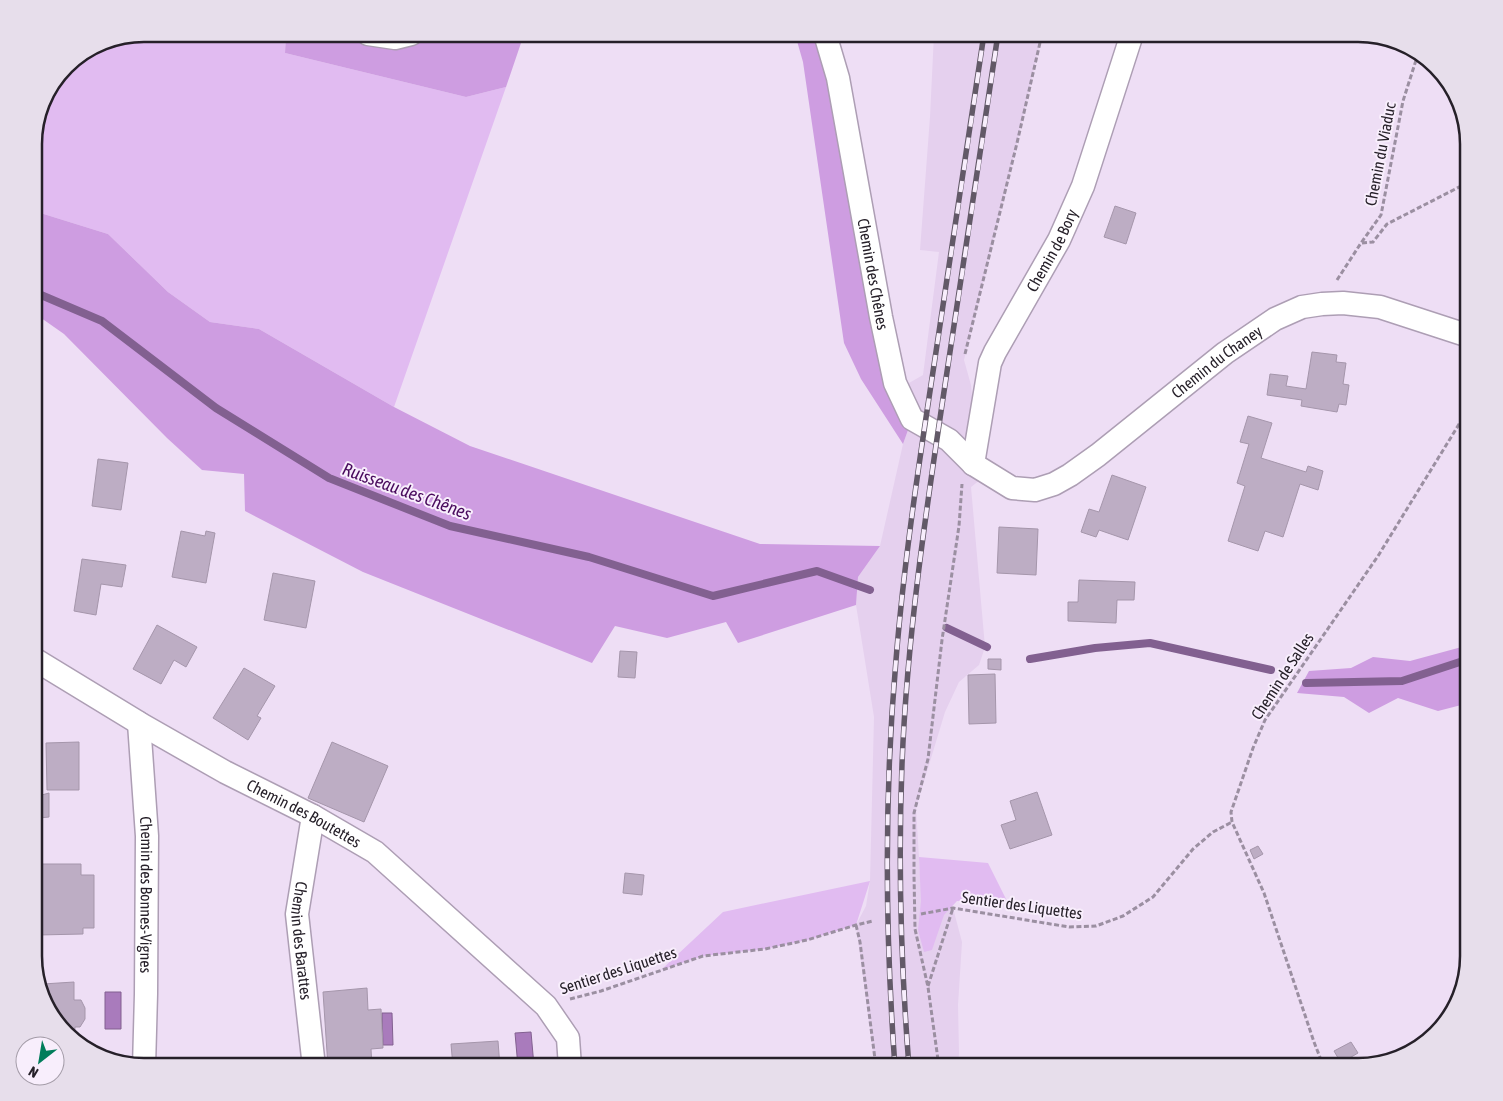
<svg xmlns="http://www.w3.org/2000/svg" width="1503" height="1101" viewBox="0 0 1503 1101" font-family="'Asap Condensed',sans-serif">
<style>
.built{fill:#e5d0ee}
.green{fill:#e1bbf1}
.forest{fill:#ce9de1}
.water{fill:#a97bbc;stroke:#826090}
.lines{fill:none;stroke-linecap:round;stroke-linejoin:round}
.stream{stroke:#826090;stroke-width:8}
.building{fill:#bdadc4;stroke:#a596ab}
.street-casing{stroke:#ad9eb4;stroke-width:25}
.path{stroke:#9b8fa1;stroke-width:3;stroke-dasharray:5 2.5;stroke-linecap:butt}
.street{stroke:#fff;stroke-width:22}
.rail-casing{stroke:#625967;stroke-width:5.5}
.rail{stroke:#f8eefc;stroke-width:4;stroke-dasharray:11;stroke-linecap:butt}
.labels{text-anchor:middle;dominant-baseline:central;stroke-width:4;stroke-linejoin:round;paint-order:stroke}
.street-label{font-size:16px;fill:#262029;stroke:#f8eefc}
.water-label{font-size:18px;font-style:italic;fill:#490b5d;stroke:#f8eefc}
.rim{fill:none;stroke:#262029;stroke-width:2.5}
</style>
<rect width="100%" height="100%" fill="#eedef5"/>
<path class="built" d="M934,34H1042L1017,143L964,360L971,385L974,416L989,473L971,487L985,647L979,665L959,682L945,712L916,808L920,874L953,908L962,942L958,1005L959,1053L958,1067H875L856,925L866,906L870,881L874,717L856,605L858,577L880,546L903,444L912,419L909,383L923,375L939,252L920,250L930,117Z"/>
<path class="green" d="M144,34H286L285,53L466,97L506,87L394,407L259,329L210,322L168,292L108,234L34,211V137L45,96L71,61L102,42Z
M919,857L988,863L1008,903L957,901L944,915L932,950L924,952L918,930L921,901Z
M870,881L856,925L807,940L765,949L703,956L661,970L723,912Z"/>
<path class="forest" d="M286,34H542L521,43L506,87L466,97L285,53Z
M795,34H826L912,419L903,444L861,379L844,343L803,62Z
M34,211L108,234L168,292L210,322L259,329L394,407L470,446L760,544L880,546L858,577L856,605L738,643L726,622L667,638L615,626L592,663L363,572L245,511L244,474L202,470L167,438L64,334L34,313Z
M1469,645V703L1438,711L1398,698L1369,713L1344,697L1297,693L1309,671L1351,668L1373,657L1410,661Z"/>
<path class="water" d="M105,992H121V1029H105Z
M382,1013H392L393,1045H383Z
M531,1032L534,1066L518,1067L515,1033Z"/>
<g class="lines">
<path class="stream" d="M34,292L102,321L216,408L329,478L450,526L589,557L713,596L817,571L870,590
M947,628L987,647
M1030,659L1095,648L1150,643L1271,670
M1306,683L1402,681L1469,659"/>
</g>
<path class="building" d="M1115,206L1136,213L1126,244L1104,237Z
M1312,352L1337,355L1336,362L1346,363L1343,384L1349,385L1346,405L1339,404L1337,412L1301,406L1302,400L1267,395L1270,374L1288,376L1286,386L1306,389Z
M34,374L39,376L34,393Z
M1248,416L1272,423L1261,458L1306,472L1308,466L1323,471L1318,490L1300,484L1283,537L1265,531L1258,551L1228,541L1245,486L1237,483L1249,444L1240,442Z
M98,459L128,463L121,510L92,506Z
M1112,475L1146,487L1128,540L1099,530L1096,537L1081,532L1089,509L1099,512Z
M999,527L1038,529L1036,575L997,573Z
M181,531L205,536L206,531L215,533L206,583L172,577Z
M82,559L126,565L122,587L101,584L96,615L74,611Z
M273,573L315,581L306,628L264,620Z
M1079,580L1135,582L1134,600H1117L1116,623L1068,621V602H1078Z
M157,625L197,647L186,667L174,660L161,684L133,669Z
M620,651L637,652L635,678L618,677Z
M988,659H1001V670L988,669Z
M244,668L275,686L257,716L261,718L248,740L213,718Z
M995,674L996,723L969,724L968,675Z
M79,742V790H47L46,743Z
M332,742L388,766L364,822L308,798Z
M1037,792L1052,835L1010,849L1001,825L1016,820L1010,801Z
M49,793V817L39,818L38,796Z
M1258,846L1263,854L1254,859L1250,850Z
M37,864H81V875H94V928H83V934L38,935Z
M625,873L644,875L642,895L623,893Z
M74,982V1000H81L85,1008V1019L80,1027H75L74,1041L48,1012L43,993V984Z
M367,988L368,1010L381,1009L383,1048L371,1049L372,1067H328L323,992Z
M498,1041L500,1067H453L451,1044Z
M1351,1042L1358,1053L1341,1063L1334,1051Z"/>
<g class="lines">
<defs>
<g id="street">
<path d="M368,34L395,38L411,34"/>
<path id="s1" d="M825,34L838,78L881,317L895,383L912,419L949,440L973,464L1012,488L1035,490L1054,484L1070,475L1098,455L1225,353L1275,319L1302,307L1322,304L1343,303L1380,307L1469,336"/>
<path id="s2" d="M973,464L990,363L995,352L1059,240L1083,186L1132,34"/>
<path id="s3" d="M34,659L139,723L225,772L313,816L375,852L546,1006L568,1038L570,1067"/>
<path id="s4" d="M139,723L147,836L146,994L144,1067"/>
<path id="s5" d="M313,816L297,914L314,1067"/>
</g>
</defs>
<use href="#street" class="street-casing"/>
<path class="path" d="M1362,243L1373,242L1387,224L1469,182
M1337,280L1361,243L1381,215L1403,101L1418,54
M965,354L1017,143L1042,34
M921,914L953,908L1069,927L1096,926L1123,916L1153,897L1193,849L1213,832L1232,822
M856,925L860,942L876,1067
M928,986L953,908
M570,999L601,991L703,956L765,949L807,940L856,925L873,921
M939,1067L928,987L915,929L914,875V813L928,759L942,640L959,526L962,484
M1325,1067L1323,1065L1314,1042L1264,893L1232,822L1231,812L1253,748L1265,720L1378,556L1469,408"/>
<use href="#street" class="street"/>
<defs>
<path id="rail" d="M895,1067C885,931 884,796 896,660C904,561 919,463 934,365C951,254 968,144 984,34
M909,1067C901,966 898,865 902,764C907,637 926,511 945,385C963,268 981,151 998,34"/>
</defs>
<use href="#rail" class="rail-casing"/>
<use href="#rail" class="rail"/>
</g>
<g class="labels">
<g class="street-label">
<text transform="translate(1380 154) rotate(-79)">Chemin du Viaduc</text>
<text stroke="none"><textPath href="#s2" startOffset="231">Chemin de Bory</textPath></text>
<text stroke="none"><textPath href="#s1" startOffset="245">Chemin des Chênes</textPath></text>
<text stroke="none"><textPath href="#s1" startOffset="765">Chemin du Chaney</textPath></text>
<text transform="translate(1282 676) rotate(-57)">Chemin de Salles</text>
<text stroke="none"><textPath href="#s3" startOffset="311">Chemin des Boutettes</textPath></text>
<text stroke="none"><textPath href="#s4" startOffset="172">Chemin des Bonnes-Vignes</textPath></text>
<text transform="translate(1022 905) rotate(8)">Sentier des Liquettes</text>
<text stroke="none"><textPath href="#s5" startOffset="126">Chemin des Barattes</textPath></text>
<text transform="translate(618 970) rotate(-18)">Sentier des Liquettes</text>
</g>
<g class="water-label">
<text transform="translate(407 491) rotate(20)">Ruisseau des Chênes</text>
</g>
</g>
<path d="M0 0H1503V1101H0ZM144 42H1358A102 102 0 0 1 1460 144V956A102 102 0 0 1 1358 1058H144A102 102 0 0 1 42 956V144A102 102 0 0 1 144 42Z" fill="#e7deeb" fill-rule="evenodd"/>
<path class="rim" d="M144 42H1358A102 102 0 0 1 1460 144V956A102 102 0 0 1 1358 1058H144A102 102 0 0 1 42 956V144A102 102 0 0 1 144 42Z"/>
<g transform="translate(40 1061) rotate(211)"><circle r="24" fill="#f8eefc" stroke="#a49ca8"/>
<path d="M0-4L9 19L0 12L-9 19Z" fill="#017d5b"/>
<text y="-8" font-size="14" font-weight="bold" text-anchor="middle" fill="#262029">N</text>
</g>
</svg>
